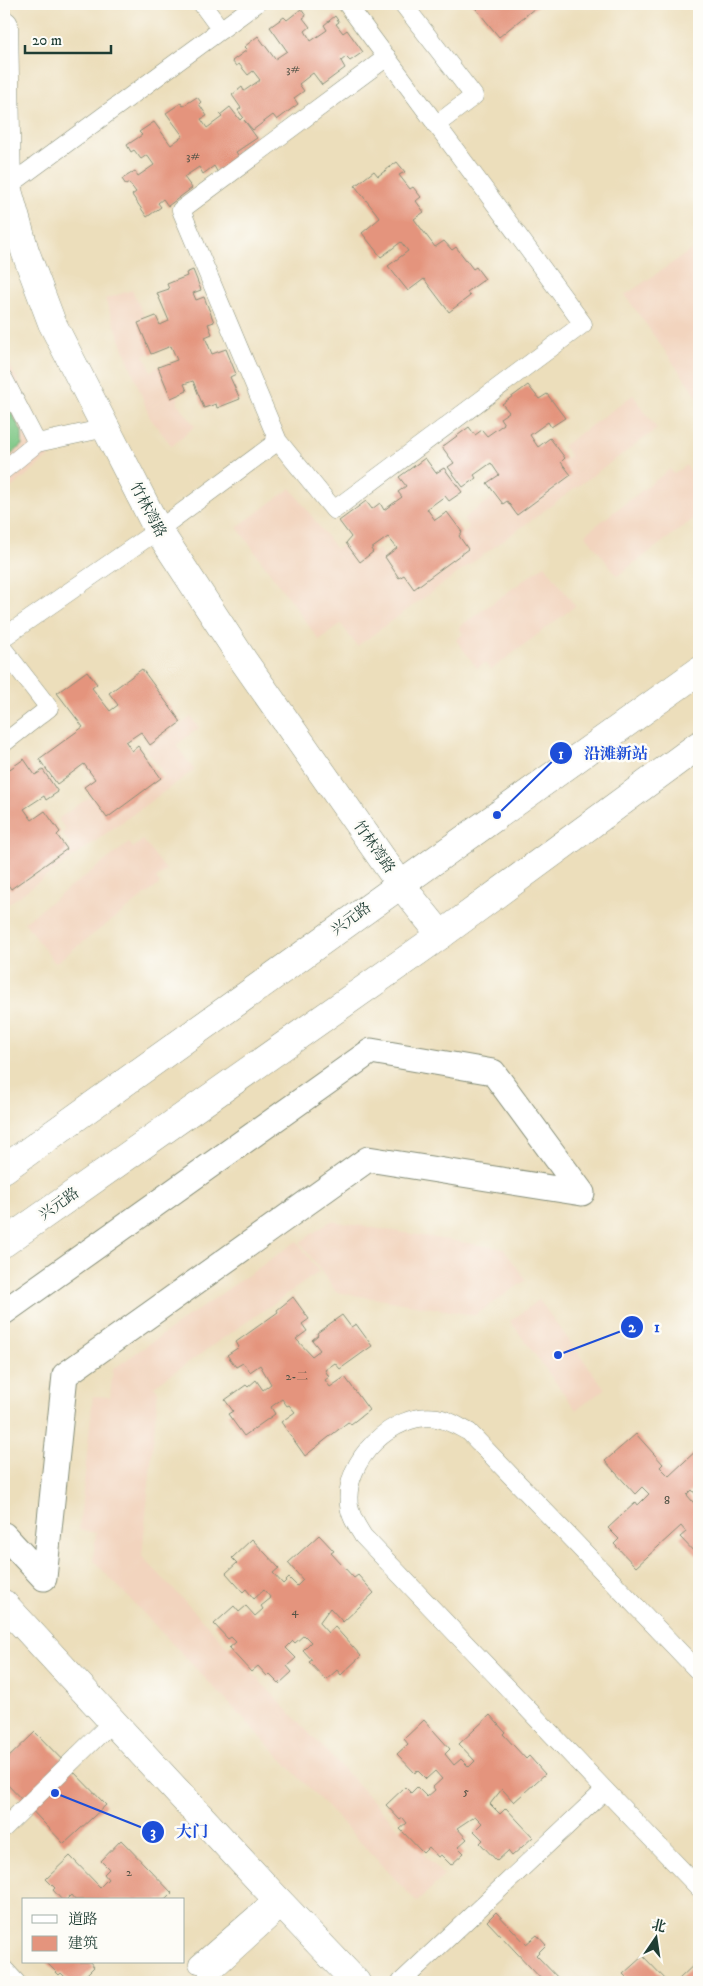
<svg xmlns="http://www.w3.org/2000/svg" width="703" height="1986" viewBox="0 0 703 1986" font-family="'IM FELL DW Pica','Noto Serif SC',serif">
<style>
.built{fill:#f2d4be}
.green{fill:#7ec785;stroke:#4e825c}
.building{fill:#e4947d}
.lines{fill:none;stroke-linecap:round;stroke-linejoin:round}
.service-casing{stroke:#868e78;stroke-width:19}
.pedestrian-casing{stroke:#868e78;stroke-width:27}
.minor-casing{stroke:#868e78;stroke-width:29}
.primary-casing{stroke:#868e78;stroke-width:29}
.service{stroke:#fff;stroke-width:18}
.pedestrian{stroke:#fff;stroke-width:25}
.minor{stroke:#fff;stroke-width:28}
.primary{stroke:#fff;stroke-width:28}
.labels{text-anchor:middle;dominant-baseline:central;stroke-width:5;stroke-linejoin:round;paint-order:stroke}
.number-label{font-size:12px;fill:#505346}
.street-label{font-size:15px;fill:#1f3d34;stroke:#fdfcf7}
.leader{fill:none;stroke:#1d4ed8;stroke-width:2}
.callout-dot{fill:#1d4ed8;stroke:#fdfcf7;stroke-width:2}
.mark-label{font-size:15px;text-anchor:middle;font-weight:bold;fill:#fff}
.callout-label{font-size:16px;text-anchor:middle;font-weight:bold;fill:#1d4ed8;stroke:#fdfcf7;stroke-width:5;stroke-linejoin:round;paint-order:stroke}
</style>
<rect width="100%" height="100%" fill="#fdfcf7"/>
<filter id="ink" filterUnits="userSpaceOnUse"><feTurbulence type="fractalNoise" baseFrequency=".02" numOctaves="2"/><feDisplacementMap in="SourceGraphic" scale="10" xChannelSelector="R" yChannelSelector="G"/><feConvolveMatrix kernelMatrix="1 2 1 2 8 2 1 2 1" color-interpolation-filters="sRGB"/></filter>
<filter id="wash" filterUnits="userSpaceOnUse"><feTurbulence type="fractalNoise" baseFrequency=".0096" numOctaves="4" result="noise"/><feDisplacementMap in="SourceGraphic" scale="20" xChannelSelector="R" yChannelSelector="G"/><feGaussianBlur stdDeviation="1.12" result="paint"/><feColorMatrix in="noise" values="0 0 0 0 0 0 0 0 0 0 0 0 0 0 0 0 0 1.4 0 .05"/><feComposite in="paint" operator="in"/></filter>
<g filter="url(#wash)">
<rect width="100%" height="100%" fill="#ecdebb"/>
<path class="built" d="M699,245V399L625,295Z
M132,290L146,320L138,323L151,354L144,355L151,371L158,367L171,397L178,395V404L195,426L172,446L150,418L105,299Z
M4,352L52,454L4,494Z
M633,395L657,429L357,646L341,624L319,640L237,527L291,488L336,549L346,543L360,562L378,549L399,578L404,575L414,589L468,550L459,536L469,528L463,519L496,495L503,504L507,501L517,515L571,476L561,462L570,456L563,446Z
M686,465L699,484V515L617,576L585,534L670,469L674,474Z
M545,565L575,606L491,670L485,663L477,668L456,640L463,634L459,627Z
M191,717L199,728L176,745L194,770L4,907V879L11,889L71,846L62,833L66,830L58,819L91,796L107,818L165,776L146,749Z
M143,840L166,870L156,879L160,884L55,963L24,922L129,843L133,848Z
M331,1221L504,1249L526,1280L475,1315L336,1292L300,1242Z
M297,1241L319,1272L154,1386L158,1391L142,1556L444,1876L417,1902L93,1560L96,1533L79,1530L93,1396L110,1397L113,1369Z
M539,1300L605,1389L576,1410L510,1321Z"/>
<path class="green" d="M4,399L22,432V445L4,461Z"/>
<g id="blocks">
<path class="building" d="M472,4H540L499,37Z
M301,9L306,16L303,18L310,27L305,31L311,41L327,30L324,25L335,16L339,22L336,24L343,33L347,30L363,52L350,61L346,57L341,61L345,68L322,85L313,73L299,84L304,91L294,98L298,104L277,120L273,115L253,130L244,120L257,138L236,152L240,158L218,173L214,166L203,174L199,167L184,177L192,188L168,206L163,199L158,203L161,207L147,217L132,195L136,192L129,183L126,185L122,179L135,171L138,176L154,165L147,155L141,159L134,150L131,152L127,145L142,135L139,132L154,122L171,145L183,136L166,113L181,103L183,106L197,97L201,102L199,104L207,116L201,119L207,128L222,117L220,115L230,107L240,120L243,117L238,110L241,108L232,95L242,87L244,91L260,80L253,71L248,75L239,64L236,66L232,61L247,50L244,47L258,36L275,59L287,51L270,27L284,17L287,20Z
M397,162L405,172L399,175L410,189L413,187L421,197L416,201L424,212L414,219L435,247L444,241L452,250L456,247L473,269L476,267L485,279L467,292L470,296L449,312L424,279L408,291L388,266L408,251L401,242L381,257L362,233L380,218L355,186L374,171L378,176Z
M193,270L201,290L193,293L196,300L204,297L214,322L208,324L212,334L205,337L212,354L226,349L236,374L230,377L240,399L217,408L216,404L204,408L193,381L184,384L187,391L171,398L158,367L177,360L171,346L151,354L138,323L156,316L160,325L169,321L157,293L169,289L167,284L187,276L186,273Z
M528,385L539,399L547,394L565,418L551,427L548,422L530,435L538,447L550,438L565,458L561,462L571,475L517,515L507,501L503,504L487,483L499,475L491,463L474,475L476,478L463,487L448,467L454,463L442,447L469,427L475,435L482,430L487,436L504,424L500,418L509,412L502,404Z
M425,458L436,473L444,468L462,492L449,501L445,496L427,509L435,520L447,512L462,532L459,536L468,549L414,589L404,575L399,578L385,557L397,548L388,537L371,549L373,552L360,562L346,543L351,537L339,521L366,501L372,509L380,503L384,510L402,497L398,492L406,486L399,477Z
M142,669L181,722L150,745L141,732L126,742L132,751L138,746L161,778L107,818L84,787L95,779L84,764L57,784L39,759L83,727L57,693L87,671L97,684L92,688L110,711L118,705L109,693Z
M24,759L35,775L43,770L58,792L46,800L44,796L24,809L32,820L45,811L60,832L57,835L67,849L11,889L4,879V773Z
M293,1297L309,1319L302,1324L307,1331L296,1339L312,1356L320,1350L312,1340L318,1335L317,1333L342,1315L351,1327L356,1324L372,1346L340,1369L335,1363L325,1370L329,1377L325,1380L330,1387L345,1377L369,1410L351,1424L348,1422L305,1456L281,1422L295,1412L289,1405L287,1406L282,1399L271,1407L275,1414L244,1436L228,1414L233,1411L225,1400L246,1385L248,1387L256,1380L263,1390L271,1384L260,1365L250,1372L243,1363L236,1367L227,1355L239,1347L236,1342L278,1312L277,1310Z
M636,1434L663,1464L660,1467L669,1476L699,1448V1498L692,1490L687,1495L699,1509V1557L680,1537L686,1532L681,1526L636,1567L614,1544L619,1539L608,1528L636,1502L638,1505L649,1494L642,1487L635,1494L605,1461Z
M319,1535L334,1551L331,1553L354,1578L358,1575L374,1593L343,1622L330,1608L319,1623L328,1633L335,1627L361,1656L341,1675L337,1670L326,1680L309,1662L312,1660L303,1650L311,1642L304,1635L295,1643L293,1641L286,1648L296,1658L287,1666L292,1672L279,1684L269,1674L267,1676L258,1666L251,1672L229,1648L236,1642L231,1637L228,1639L214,1624L234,1606L239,1612L246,1606L255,1616L263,1609L261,1606L271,1598L264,1590L254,1599L246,1589L243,1592L226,1573L237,1563L232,1558L252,1539L279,1568L273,1573L283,1584L289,1578L297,1586L303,1580L288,1563Z
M490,1715L505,1732L503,1734L526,1759L529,1756L545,1774L514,1802L502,1789L490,1804L500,1814L506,1808L533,1837L512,1856L508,1851L497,1861L480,1843L483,1840L474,1831L482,1823L475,1816L457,1828L467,1839L458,1847L464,1853L451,1865L441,1855L438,1857L429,1847L423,1853L400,1829L407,1823L403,1818L400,1820L386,1805L405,1787L411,1793L417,1787L427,1797L435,1790L433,1787L442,1779L435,1771L426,1779L417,1770L415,1773L397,1754L408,1744L404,1739L424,1720L450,1749L445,1754L454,1765L461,1759L469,1767L475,1761L459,1744Z
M35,1732L106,1805L64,1844L4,1781V1762Z
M121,1840L172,1893L165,1900H75L71,1895L66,1900H62L53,1890L55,1888L46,1879L70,1856L100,1887L108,1879L104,1874L109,1869L101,1861Z
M496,1912L526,1944L537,1935L546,1945L536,1955L562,1982H544L487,1921Z
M643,1956L668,1982H624L628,1979L623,1974Z
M699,1960V1982H681L678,1980Z
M46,1962H90L94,1967L79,1982H70L61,1973L59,1975Z"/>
</g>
</g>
<g filter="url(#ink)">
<use href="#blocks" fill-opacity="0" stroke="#868e78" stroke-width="1"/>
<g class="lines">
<defs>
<path id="service" d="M202,4L221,30
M347,4C426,110 505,217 583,324L334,510L278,441L181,210L387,57
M403,4L474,96L436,125
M7,187L256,4
M4,379L37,443L4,470
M37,443L106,428
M4,637L158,530L278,441
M4,650L49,708L4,743
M605,1790L699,1888
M4,1828L112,1722
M198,1964L275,1897
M4,1969L16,1982
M207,1977L284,1907
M401,1982L605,1790L363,1536C357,1526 350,1516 349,1505C343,1461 393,1411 437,1418C449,1420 459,1427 469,1432L699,1672"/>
<path id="pedestrian" d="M4,1312L371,1051L493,1072L582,1193L368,1159L65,1375L44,1578
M4,1535L44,1578"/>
<path id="minor" d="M4,25L7,187L25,251L52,323L158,530L243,660L400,884L441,935
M4,1604L273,1895L356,1982"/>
<path id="primary" d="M4,1169L699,671
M4,1243L441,935L699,745"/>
</defs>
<use href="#service" class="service-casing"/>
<use href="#pedestrian" class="pedestrian-casing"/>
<use href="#minor" class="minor-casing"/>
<use href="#primary" class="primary-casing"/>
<use href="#service" class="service"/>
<use href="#pedestrian" class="pedestrian"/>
<use href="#minor" class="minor"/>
<use href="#primary" class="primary"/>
</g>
</g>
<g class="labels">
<g class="number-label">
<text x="293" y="69">3#</text>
<text x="193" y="156">3#</text>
<text x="297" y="1376">2-二</text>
<text x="667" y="1500">8</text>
<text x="295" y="1611">4</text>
<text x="466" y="1791">5</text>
<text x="129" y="1872">2</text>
</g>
<g class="street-label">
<text transform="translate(148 510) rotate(62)">竹林湾路</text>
<text transform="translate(374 847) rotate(55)">竹林湾路</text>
<text transform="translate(351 919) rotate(-36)">兴元路</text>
<text transform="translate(59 1204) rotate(-35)">兴元路</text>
</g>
</g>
<path class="leader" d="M497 815L561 753M558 1355L632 1327M55 1793L153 1832"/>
<g class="callout-dot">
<circle cx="497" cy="815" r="5"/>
<circle cx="558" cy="1355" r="5"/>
<circle cx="55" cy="1793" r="5"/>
<circle cx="561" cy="753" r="12"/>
<circle cx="632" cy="1327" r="12"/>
<circle cx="153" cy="1832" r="12"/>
</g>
<g class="mark-label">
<text x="561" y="759">1</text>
<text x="632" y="1332">2</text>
<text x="153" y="1837">3</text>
</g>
<g class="callout-label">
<text x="616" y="759">沿滩新站</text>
<text x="657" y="1332">1</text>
<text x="192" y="1837">大门</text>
</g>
<rect width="703" height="1986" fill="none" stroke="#fdfcf7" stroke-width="20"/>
<rect x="22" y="1898" width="162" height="65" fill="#fdfcf7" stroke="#a4b0a9"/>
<rect x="32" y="1915" width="25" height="8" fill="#ffffff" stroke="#a4b0a9"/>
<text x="68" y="1924" font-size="15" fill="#1f3d34">道路</text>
<rect x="32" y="1936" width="25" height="15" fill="#e4947d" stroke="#a4b0a9"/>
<text x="68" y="1948" font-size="15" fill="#1f3d34">建筑</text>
<g transform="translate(656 1938) rotate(13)" stroke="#fdfcf7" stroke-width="4" paint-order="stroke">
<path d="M0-4L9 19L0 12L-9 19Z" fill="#1f3d34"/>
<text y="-8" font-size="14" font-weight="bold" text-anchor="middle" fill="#1f3d34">北</text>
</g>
<path d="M25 45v8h86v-8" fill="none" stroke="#1f3d34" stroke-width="2.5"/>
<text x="32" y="45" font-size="15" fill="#1f3d34" stroke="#fdfcf7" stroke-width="4" paint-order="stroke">20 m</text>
</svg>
